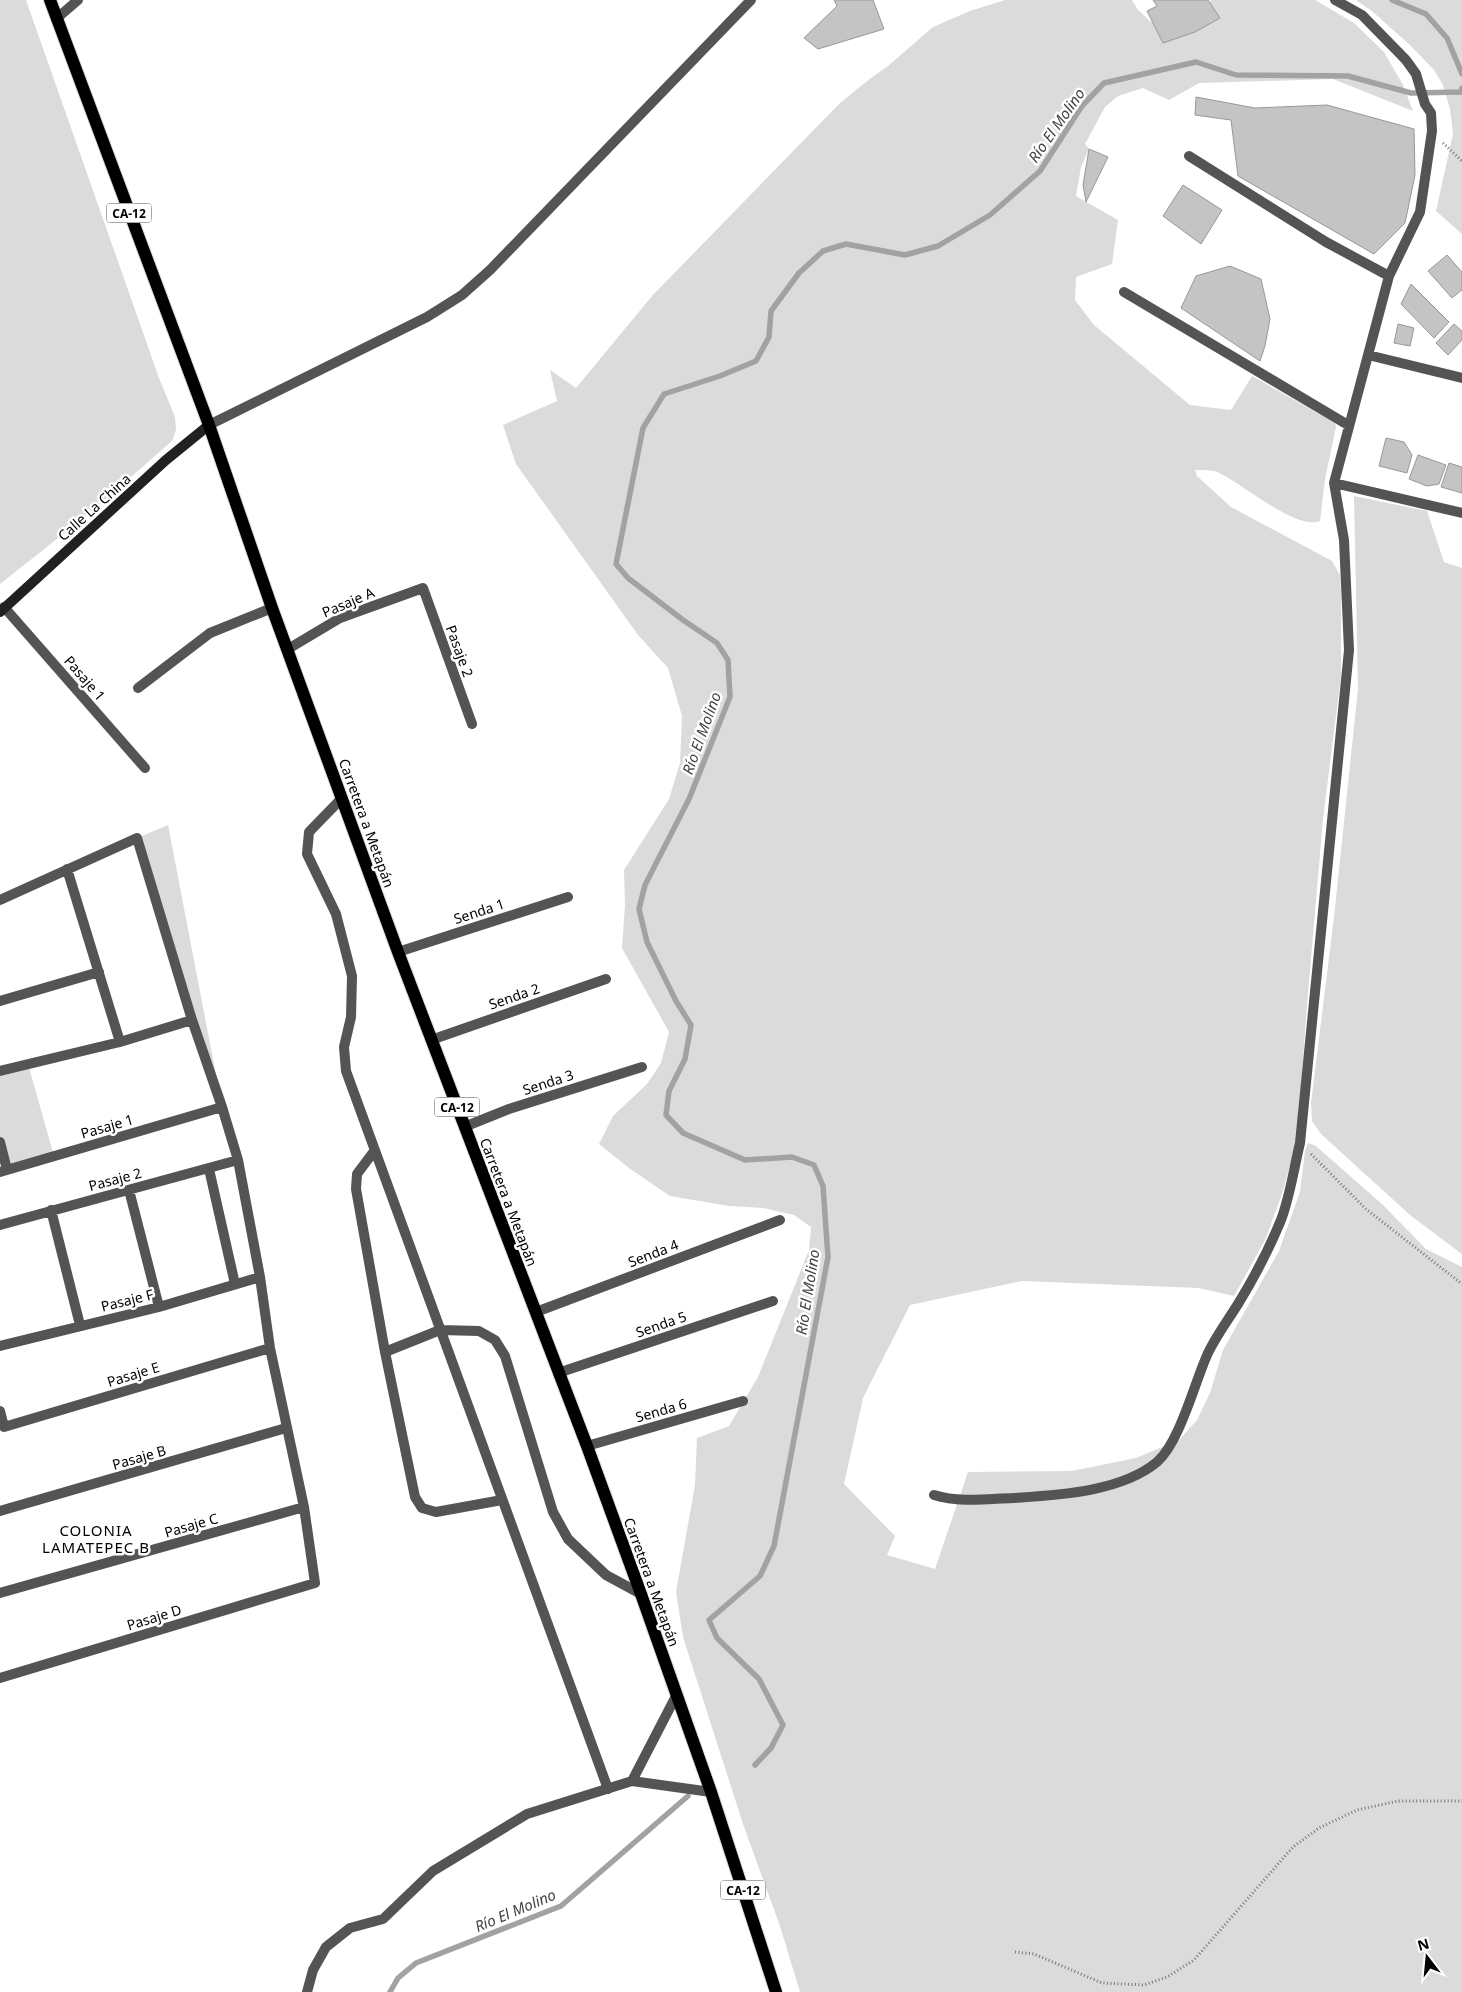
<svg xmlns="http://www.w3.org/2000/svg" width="1462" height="1992" viewBox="0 0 1462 1992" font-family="'Noto Sans',sans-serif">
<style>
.green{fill:#dbdbdb}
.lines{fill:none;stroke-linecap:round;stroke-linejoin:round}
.stream{stroke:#a2a2a2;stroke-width:5.5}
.building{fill:#c4c4c4;stroke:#989898}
.primary-casing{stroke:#dbdbdb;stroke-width:14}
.path{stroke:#767676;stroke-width:3;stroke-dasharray:1 2.5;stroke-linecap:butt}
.lane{stroke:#545454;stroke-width:10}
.street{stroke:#545454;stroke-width:10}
.secondary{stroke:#212121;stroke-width:10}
.primary{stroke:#000;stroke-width:12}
.labels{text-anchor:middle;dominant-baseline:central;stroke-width:5;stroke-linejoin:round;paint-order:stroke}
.shield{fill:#fff;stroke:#4c4c4c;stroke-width:1}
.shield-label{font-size:12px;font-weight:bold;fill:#000}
.street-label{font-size:14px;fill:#000;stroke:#fff}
.water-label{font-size:15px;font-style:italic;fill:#434343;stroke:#fff}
.neighbourhood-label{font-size:15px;letter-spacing:1px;fill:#000;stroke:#fff}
</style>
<rect width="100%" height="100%" fill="#fff"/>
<path class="green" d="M0,0H26L159,378L175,417L176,430L172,441L91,512L0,584Z
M1005,0H1132L1138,10L1151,22L1187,13L1210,2L1211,0H1315L1354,23L1384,52L1403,85L1413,111L1333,79L1199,83L1169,100L1143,88L1118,96L1105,107L1085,144L1089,149L1081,167L1076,196L1118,220L1112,264L1076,277L1075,300L1094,325L1190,405L1231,410L1252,376L1335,423L1336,427L1325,479L1320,521C1296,531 1241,482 1217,472C1211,470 1201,470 1195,470L1197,476L1231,507L1332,561L1340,575L1341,593V676L1323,819L1307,1005L1297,1141L1281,1197L1265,1240L1234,1296L1199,1288L1022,1281L910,1305L863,1398L844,1484L895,1536L887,1555L935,1569L968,1472L1072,1471L1136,1458L1179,1440L1197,1420L1210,1393L1223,1350L1279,1251L1300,1192L1305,1151L1308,1143L1316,1146L1383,1205L1426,1249L1462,1267V1992H800L780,1926L743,1824L683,1637L676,1592L695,1485L697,1438L729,1426L758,1377L809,1250L811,1227L794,1215L763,1208L729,1206L670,1196L629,1168L599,1144L613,1116L647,1084L661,1063L669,1032L622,948L625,905L624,870L669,799L680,763L682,716L668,668L638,635L516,464L503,425L557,401L550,370L576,388L652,296L840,103L871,78L888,66L933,27L970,11Z
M1356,0H1462V234L1436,211L1453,134L1450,109L1443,85L1434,70L1411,46L1373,12Z
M1354,496L1427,511L1444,562L1462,568V1254L1410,1215L1321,1134L1312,1121L1311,1103L1334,917L1358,689Z
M168,825L222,1106L137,838Z
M28,1064L54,1156L7,1170L0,1142V1071Z"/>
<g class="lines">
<path class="stream" d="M1392,0L1426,14L1447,38L1462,74
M755,1765L771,1748L783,1725L759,1679L717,1638L709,1620L760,1576L774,1546L828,1257L823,1186L814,1165L792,1157L745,1160L683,1133L666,1115L669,1091L685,1059L691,1025L676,1001L647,942L639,909L645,885L689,799L730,697L728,660L717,643L683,620L628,578L616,564L643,428L664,394L720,376L756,361L769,337L771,311L799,273L823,251L846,244L905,255L938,246L990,215L1040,171L1082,106L1104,83L1196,62L1236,75L1348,76L1411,93L1461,92L1462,88
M390,1992L398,1978L416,1963L561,1906L688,1796"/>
</g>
<path class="building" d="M834,0H873L884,29L818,49L804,38L837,6Z
M1153,0H1208L1220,18L1195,32L1163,43L1147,11L1157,6Z
M1196,97L1255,108L1327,105L1414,129L1415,175L1405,223L1374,254L1238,176L1231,120L1195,115Z
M1089,149L1108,157L1086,202L1083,185Z
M1183,185L1222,210L1201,244L1163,216Z
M1447,255L1462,272V290L1452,298L1428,271Z
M1230,266L1261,279L1270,319L1265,346L1260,361L1181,308L1196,276Z
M1411,284L1449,322L1434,338L1401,304Z
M1398,324L1414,328L1410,346L1394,343Z
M1454,324L1462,331V340L1448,355L1436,343Z
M1386,438L1404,442L1412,455L1407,473L1379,466Z
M1418,455L1446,465L1439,484L1427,486L1409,479Z
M1449,463L1462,467V493L1441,487Z"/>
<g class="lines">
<defs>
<path id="primary" d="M50,0L209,425L272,608L398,952L587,1446L641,1594L711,1792L776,1992"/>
</defs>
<use href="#primary" class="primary-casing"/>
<path class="path" d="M1443,143L1462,161
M1311,1154L1366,1209L1462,1284
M1015,1952L1034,1954L1102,1983L1144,1985L1167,1977L1194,1960L1293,1847L1319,1828L1357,1810L1398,1801H1462"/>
<path class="lane" d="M56,19L78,0
M342,798L309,832L307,854L336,914L352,976L351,1017L344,1047L346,1071L608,1789
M375,1150L357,1174L356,1189L385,1352L415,1497L422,1508L436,1512L502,1500
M385,1352L440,1330L479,1331L495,1340L505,1356L553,1512L568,1539L606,1575L641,1594"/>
<path class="street" d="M1189,156L1326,242L1389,276
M1124,292L1348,425
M1368,355L1462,378
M209,425L427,317L462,295L490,270L751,0
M1334,483L1462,513
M4,607L145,768
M288,649L340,618L423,588L472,724
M138,688L210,633L272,608
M67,869L120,1042
M0,900L137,838L192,1020L222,1107L238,1160L260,1277L270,1348L304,1507L315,1583L0,1678
M398,952L568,897
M0,1001L99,972
M431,1040L606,979
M0,1071L120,1042L192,1020
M464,1127L509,1109L642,1067
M0,1142L7,1170
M209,1169L235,1284
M0,1172L222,1107
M129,1190L159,1307
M51,1210L80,1325
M0,1225L238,1160
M536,1312L780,1220
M0,1346L159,1307L260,1277
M558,1373L773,1301
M0,1411L4,1427L270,1348
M587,1446L743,1401
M934,1495C960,1503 986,1499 1013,1498C1058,1495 1121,1492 1157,1462C1180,1442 1195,1381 1208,1353C1216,1336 1228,1320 1238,1304C1254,1278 1269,1249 1281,1220C1290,1196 1294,1168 1300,1143L1349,650L1344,540L1334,483L1389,276L1420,212L1432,131L1431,113L1425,104L1416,74L1406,60L1362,15L1335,0
M0,1511L286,1428
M0,1593L304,1507
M632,1781L676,1696
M307,1992L313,1970L326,1947L350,1928L383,1919L433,1871L527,1814L632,1781L711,1792"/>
<path class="secondary" d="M0,612L166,460L209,425"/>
<use href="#primary" class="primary"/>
</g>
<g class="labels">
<g class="shield">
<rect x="106.5" y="203.5" width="45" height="19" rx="4"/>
<rect x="434.5" y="1097.5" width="45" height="19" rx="4"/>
<rect x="720.5" y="1880.5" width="45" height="19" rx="4"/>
</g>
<g class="shield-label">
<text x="129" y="213">CA-12</text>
<text x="457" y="1107">CA-12</text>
<text x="743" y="1890">CA-12</text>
</g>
<g class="street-label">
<text transform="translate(94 507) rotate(-42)">Calle La China</text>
<text transform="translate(348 602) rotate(-23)">Pasaje A</text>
<text transform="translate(460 651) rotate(70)">Pasaje 2</text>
<text transform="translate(85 678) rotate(49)">Pasaje 1</text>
<text transform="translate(367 823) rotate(70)">Carretera a Metapán</text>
<text transform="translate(479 911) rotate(-18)">Senda 1</text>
<text transform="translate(514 996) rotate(-19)">Senda 2</text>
<text transform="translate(548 1082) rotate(-18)">Senda 3</text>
<text transform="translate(107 1126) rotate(-16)">Pasaje 1</text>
<text transform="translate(115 1179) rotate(-15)">Pasaje 2</text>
<text transform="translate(509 1202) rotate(69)">Carretera a Metapán</text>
<text transform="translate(653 1253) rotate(-21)">Senda 4</text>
<text transform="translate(127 1300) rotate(-14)">Pasaje F</text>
<text transform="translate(661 1324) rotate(-19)">Senda 5</text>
<text transform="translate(133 1374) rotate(-17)">Pasaje E</text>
<text transform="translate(661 1410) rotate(-16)">Senda 6</text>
<text transform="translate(139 1457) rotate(-16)">Pasaje B</text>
<text transform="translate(191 1525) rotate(-16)">Pasaje C</text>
<text transform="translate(652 1582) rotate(70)">Carretera a Metapán</text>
<text transform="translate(154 1617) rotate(-17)">Pasaje D</text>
</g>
<g class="water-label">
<text transform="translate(1056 125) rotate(-55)">Río El Molino</text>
<text transform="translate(701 733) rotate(-70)">Río El Molino</text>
<text transform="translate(807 1292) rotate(-81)">Río El Molino</text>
<text transform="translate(515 1910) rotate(-23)">Río El Molino</text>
</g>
<g class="neighbourhood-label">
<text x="96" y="1530">COLONIA<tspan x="96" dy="17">LAMATEPEC B</tspan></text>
</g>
</g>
<g transform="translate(1427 1957) rotate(344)" stroke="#ffffff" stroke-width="4" paint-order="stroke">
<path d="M0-4L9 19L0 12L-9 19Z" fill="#000000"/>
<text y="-8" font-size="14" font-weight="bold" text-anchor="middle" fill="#000000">N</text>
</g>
</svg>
